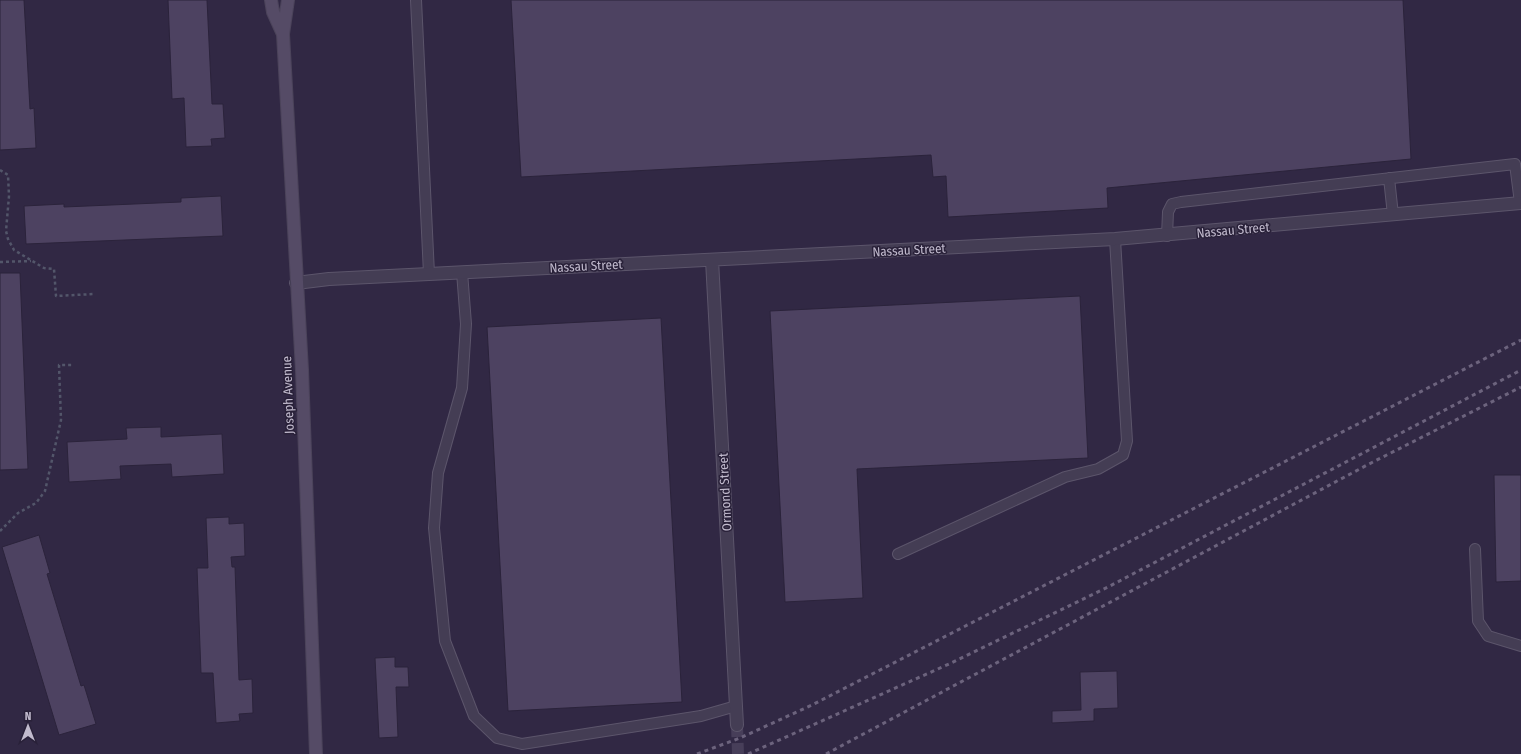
<svg xmlns="http://www.w3.org/2000/svg" width="1521" height="754" viewBox="0 0 1521 754" font-family="'Fira Sans Condensed',sans-serif">
<style>
.building{fill:#4d4261;stroke:#2b233b}
.lines{fill:none;stroke-linecap:round;stroke-linejoin:round}
.street-tunnel{stroke:#473e59;stroke-width:12;stroke-dasharray:12 6;stroke-linecap:butt}
.lane-casing{stroke:#5c556b;stroke-width:12}
.street-casing{stroke:#5c556b;stroke-width:14}
.secondary-casing{stroke:#4b435a;stroke-width:14}
.path{stroke:#53566a;stroke-width:2.5;stroke-dasharray:3 3;stroke-linecap:butt}
.lane{stroke:#443d54;stroke-width:10}
.street{stroke:#443d54;stroke-width:12}
.secondary{stroke:#554b66;stroke-width:12}
.rail{stroke:#6c637d;stroke-width:3;stroke-dasharray:4 4;stroke-linecap:butt}
.labels{text-anchor:middle;dominant-baseline:central;stroke-width:3;stroke-linejoin:round;paint-order:stroke}
.street-label{font-size:13px;fill:#c1bacd;stroke:#292139}
</style>
<rect width="100%" height="100%" fill="#312844"/>
<path class="building" d="M0,0H24L30,109L34,108L36,148L0,150Z
M168,0H207L212,104H223L225,138L211,139L212,146L186,147L184,98L172,99Z
M511,0H1403L1411,159L1107,188L1108,208L948,217L946,176L933,177L931,155L521,177Z
M221,196L223,236L26,244L24,206L64,204V207L181,202V198Z
M0,273H20L28,469L0,470Z
M1080,296L1088,458L857,469L863,598L785,602L770,311Z
M661,318L682,702L508,711L487,327Z
M161,427V437L222,434L224,474L172,477L171,464L120,466L121,479L69,482L67,442L127,439L126,428Z
M1494,475H1521V581L1496,582Z
M229,517V524L244,523L245,556L231,557L232,567H235L239,680L252,679L253,713L239,714L240,721L216,723L213,673H201L197,568H208L206,518Z
M39,535L50,573L47,574L81,686L84,685L96,724L59,735L2,547Z
M395,657V667H408L409,687H396L398,737L379,738L375,658Z
M1117,671L1118,708L1094,709V721L1052,723V711L1081,710L1080,672Z"/>
<g class="lines">
<path class="street-tunnel" d="M737,725L738,754"/>
<defs>
<path id="lane" d="M416,0L429,274
M1389,178L1393,215
M1167,236L1168,212L1172,204L1181,202L1515,164L1520,203
M462,272L466,324L462,388L438,473L434,528L445,641L474,716L497,738L522,744L701,716L736,706
M1475,549L1478,621L1488,636L1521,646
M898,554L1065,477L1098,469L1123,455L1127,441L1115,239"/>
<path id="street" d="M712,260L737,725
M296,283L329,279L429,274L1115,239L1521,203"/>
<path id="secondary" d="M271,0L273,12L283,34
M288,0L283,34L302,370L316,754"/>
</defs>
<use href="#lane" class="lane-casing"/>
<use href="#street" class="street-casing"/>
<use href="#secondary" class="secondary-casing"/>
<path class="path" d="M0,170L8,175L9,196L6,231L8,239L14,250L44,268L54,269L56,296L94,294
M0,262L31,261
M0,531L18,513L36,503L45,491L61,420L59,365H72"/>
<use href="#lane" class="lane"/>
<use href="#street" class="street"/>
<use href="#secondary" class="secondary"/>
<path class="rail" d="M697,754L740,738L812,705L1521,340
M748,754L949,664L1108,587L1521,370
M826,754L1369,464L1521,387"/>
</g>
<g class="labels">
<g class="street-label">
<text transform="translate(1233 230) rotate(-5)">Nassau Street</text>
<text transform="translate(909 250) rotate(-3)">Nassau Street</text>
<text transform="translate(586 266) rotate(-3)">Nassau Street</text>
<text transform="translate(288 395) rotate(-92)">Joseph Avenue</text>
<text transform="translate(725 492) rotate(-93)">Ormond Street</text>
</g>
</g>
<g transform="translate(28 726)" stroke="#292139" stroke-width="3" paint-order="stroke">
<path d="M0-3L7 15L0 10L-7 15Z" fill="#c1bacd"/>
<text y="-6" font-size="11" font-weight="bold" text-anchor="middle" fill="#c1bacd">N</text>
</g>
</svg>
